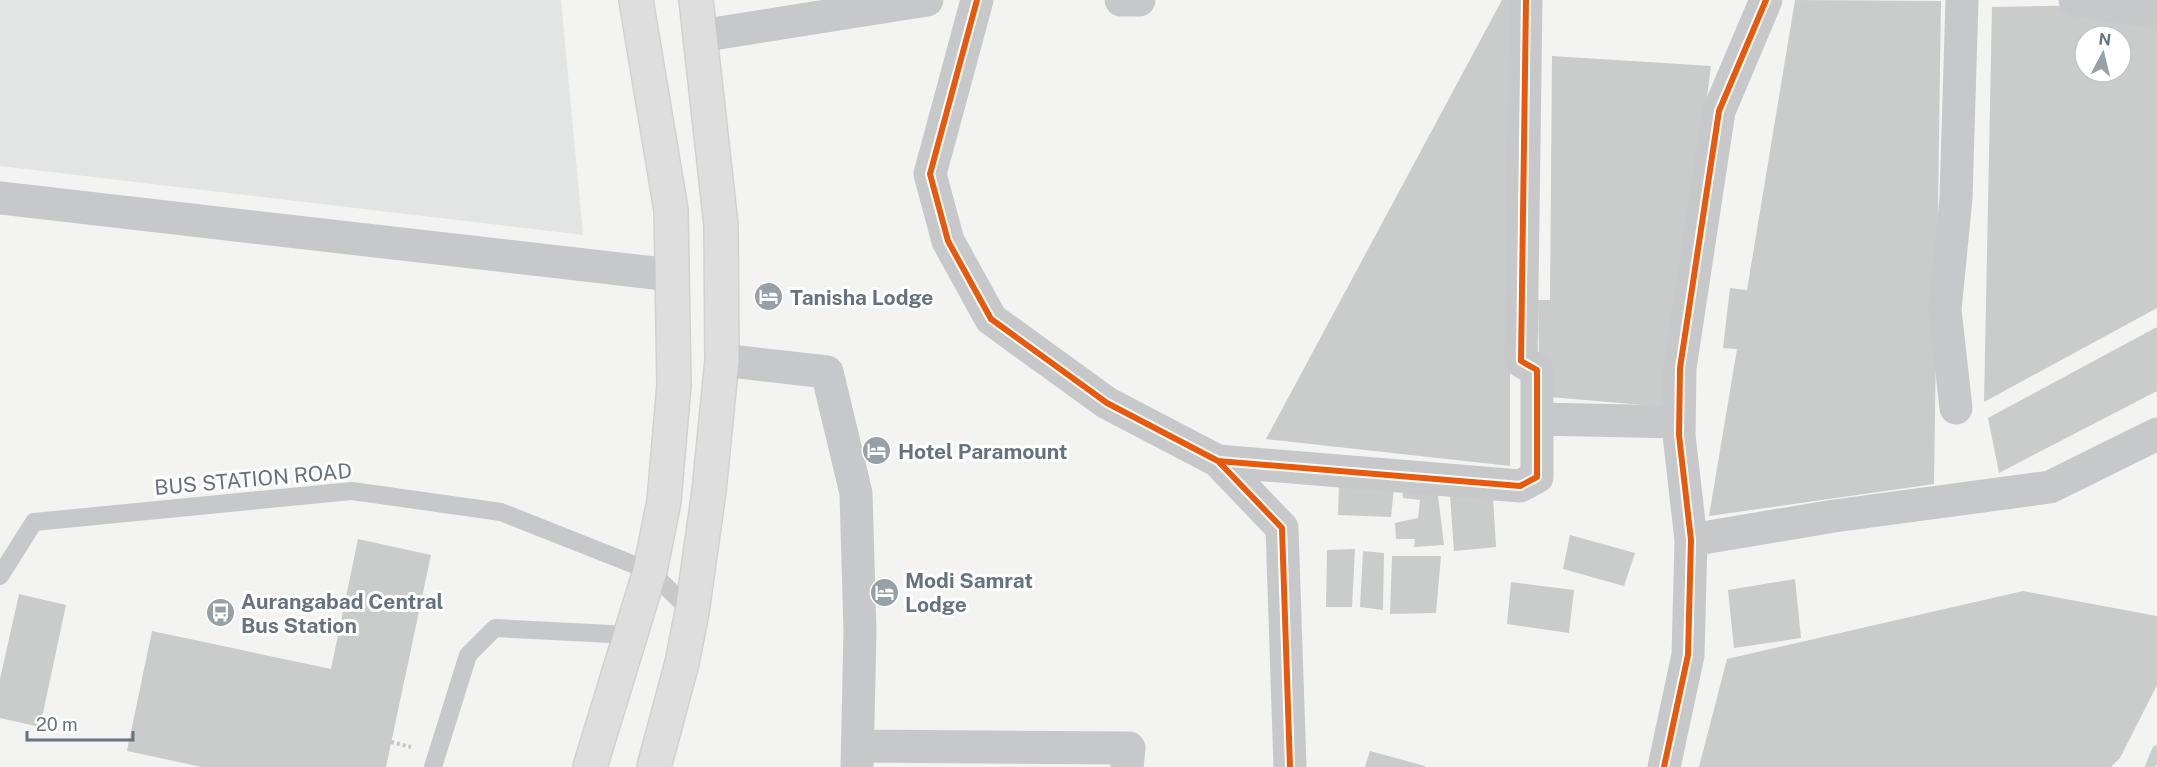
<svg xmlns="http://www.w3.org/2000/svg" width="2157" height="767" viewBox="0 0 2157 767" font-family="'Public Sans',sans-serif">
<style>
.built{fill:#e3e4e4}
.lines{fill:none;stroke-linecap:round;stroke-linejoin:round}
.stream{stroke:#c7cfd1;stroke-width:10}
.building{fill:#cacbcb;fill-rule:evenodd}
.primary-casing{stroke:#d0d1d1;stroke-width:36}
.path{stroke:#c5c6c6;stroke-width:4;stroke-dasharray:3 3;stroke-linecap:butt}
.service{stroke:#c7c8c9;stroke-width:18}
.minor{stroke:#c7c8c9;stroke-width:33}
.primary{stroke:#dddedd;stroke-width:33}
.cycleway-casing{stroke:#fff;stroke-width:10}
.cycleway{stroke:#e8590c;stroke-width:6}
.labels{text-anchor:middle;dominant-baseline:central;stroke-width:6;stroke-linejoin:round;paint-order:stroke}
.poi-label{font-size:21px;font-weight:bold;fill:#65737f;stroke:#fff;text-anchor:start}
.street-label{font-size:21px;fill:#65737f;stroke:#fff}
</style>
<rect width="100%" height="100%" fill="#f3f3f1"/>
<path class="built" d="M0,0H561L583,235L0,166Z"/>
<g class="lines">
<path class="stream" d="M2150,767L2157,750"/>
</g>
<path class="building" d="M1502,0H1510V466L1266,439Z
M1795,0L1941,1L1934,484L1709,516L1737,349L1723,348L1730,288L1747,290Z
M2157,4V308L1984,402L1992,7ZM2085,36H2121V72H2085Z
M1552,56L1711,66L1667,407L1550,397V359H1539L1538,300H1550Z
M2157,327V391L1999,473L1988,418Z
M1339,484L1394,488L1391,517L1338,515Z
M1402,487H1437L1444,545L1414,547L1415,539H1396L1395,523L1418,518L1420,500L1403,498Z
M1450,496H1493L1496,547L1454,551Z
M1570,535L1635,553L1624,586L1563,569Z
M358,539L431,555L386,767H202L127,751L152,631L331,669Z
M1355,549L1352,607H1326L1327,550Z
M1363,551L1384,553L1383,610L1360,607Z
M1392,556H1441L1436,613L1390,614Z
M1795,579L1801,638L1734,648L1728,590Z
M1511,582L1574,590L1569,633L1507,624Z
M2023,591L2157,616V685L2120,758L2111,767H1699L1727,659Z
M19,594L66,605L40,727L0,718V679Z
M1370,751L1425,766V767H1365Z"/>
<g class="lines">
<defs>
<path id="primary" d="M590,767L650,571L664,501L674,385L671,210L636,0
M654,767L682,663L692,612L709,491L722,360L721,225L696,0"/>
</defs>
<use href="#primary" class="primary-casing"/>
<path class="path" d="M391,742L411,747"/>
<path class="service" d="M0,576L34,522L352,491L501,512L650,571L692,612
M433,767L468,655L495,628L630,635"/>
<path class="minor" d="M977,0L930,174L948,241L991,319L1107,403L1218,461L1282,528L1290,767
M1121,0H1139
M2075,0L2145,11L2157,9
M700,36L927,0
M0,198L672,275
M722,360L827,372L856,493L860,631L857,767
M1956,408L1945,310L1956,198L1962,0
M1537,419L1679,422
M1218,461L1520,486L1537,477V370L1521,361L1526,0
M1691,540L1834,516L2050,487L2157,434
M858,746L1129,748L1127,767
M1664,767L1688,655L1691,540L1679,435L1680,368L1719,111L1766,0"/>
<use href="#primary" class="primary"/>
<defs>
<path id="cycleway" d="M977,0L930,174L948,241L991,319L1107,403L1218,461L1282,528L1290,767
M1218,461L1520,486L1537,477V370L1521,361L1526,0
M1664,767L1688,655L1691,540L1679,435L1680,368L1719,111L1766,0"/>
</defs>
<use href="#cycleway" class="cycleway-casing"/>
<use href="#cycleway" class="cycleway"/>
</g>
<defs>
<symbol id="hotel-disc" viewBox="-11 -11 22 22"><circle r="9.5" fill="#97a0a7" stroke="#fff"/><path d="M-6-4.5h1.5V1H6V5H4.5V3h-9V5H-6ZM-4 0a1.8 1.8 0 1 1 3.6 0ZM.5 0V-2.5h3Q6-2.5 6 0Z" fill="#fff"/></symbol>
<symbol id="bus-disc" viewBox="-11 -11 22 22"><circle r="9.5" fill="#97a0a7" stroke="#fff"/><path d="M-5-6H5V4H4V6H2V4H-2V6H-4V4H-5ZM-3.5-4V0h7V-4ZM-3.5 1.2v1.5H-2V1.2ZM2 1.2v1.5H3.5V1.2Z" fill="#fff"/></symbol>
</defs>
<g fill-rule="evenodd">
<use href="#hotel-disc" x="752" y="280" width="33" height="33"/>
<use href="#hotel-disc" x="860" y="434" width="33" height="33"/>
<use href="#hotel-disc" x="868" y="576" width="33" height="33"/>
<use href="#bus-disc" x="204" y="596" width="33" height="33"/>
</g>
<g class="labels">
<g class="poi-label">
<text x="790" y="297">Tanisha Lodge</text>
<text x="898" y="451">Hotel Paramount</text>
<text x="905" y="580">Modi Samrat<tspan x="905" dy="24">Lodge</tspan></text>
<text x="241" y="601">Aurangabad Central<tspan x="241" dy="24">Bus Station</tspan></text>
</g>
<g class="street-label">
<text transform="translate(253 479) rotate(-5)">BUS STATION ROAD</text>
</g>
</g>
<g transform="translate(2103 54) rotate(7)"><circle r="28" fill="#ffffff" stroke="#c1c7cc" stroke-width="1.5"/>
<path d="M0-4.5L10 22L0 15L-10 22Z" fill="#97a0a7"/>
<text y="-9" font-size="16" font-weight="bold" text-anchor="middle" fill="#65737f">N</text>
</g>
<path d="M27 731v9h106v-9" fill="none" stroke="#65737f" stroke-width="3"/>
<text x="36" y="731" font-size="18" fill="#65737f" stroke="#ffffff" stroke-width="4.5" paint-order="stroke">20 m</text>
</svg>
